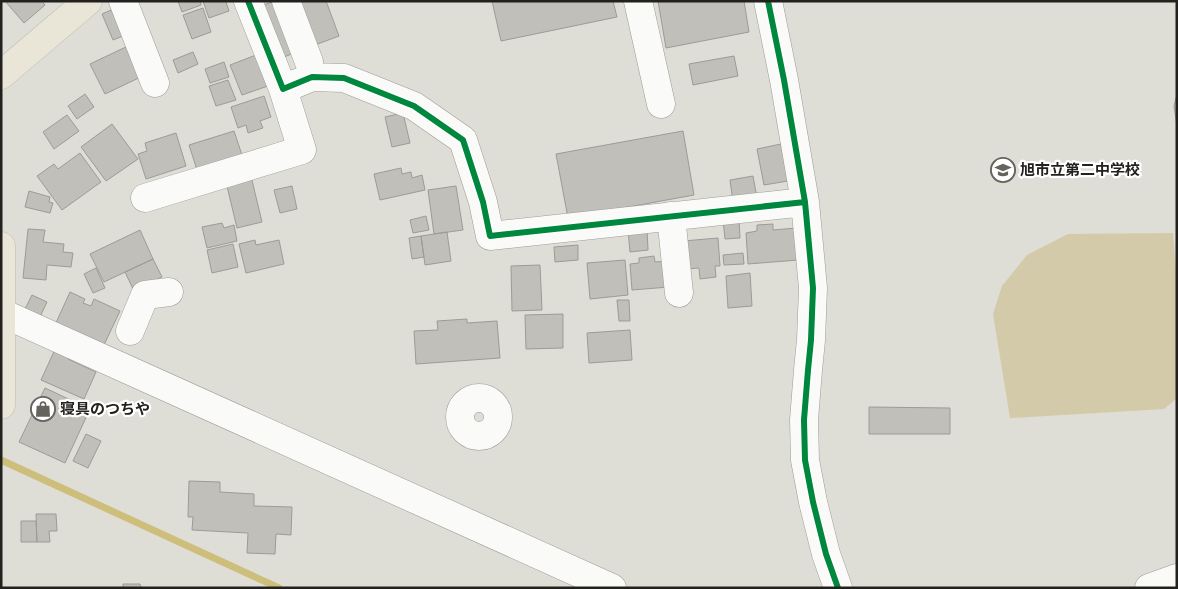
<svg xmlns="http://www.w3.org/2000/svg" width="1178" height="589" viewBox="0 0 1178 589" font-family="'Roboto Serif','Noto Sans JP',serif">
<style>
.green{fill:#d2caa8}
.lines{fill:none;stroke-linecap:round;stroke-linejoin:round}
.stream{stroke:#cebe7b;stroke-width:7}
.building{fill:#c0bfba;stroke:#9c9b96}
.minor-casing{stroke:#9d9c97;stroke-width:29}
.major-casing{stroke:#babab7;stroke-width:29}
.minor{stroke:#fafaf9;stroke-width:28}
.major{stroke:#e9e6d7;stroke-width:28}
.cycleway-casing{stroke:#fff;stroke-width:9}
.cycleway{stroke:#00873e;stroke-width:6}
.labels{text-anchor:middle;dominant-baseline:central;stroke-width:4.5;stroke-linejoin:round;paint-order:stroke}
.poi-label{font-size:15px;font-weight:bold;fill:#22211d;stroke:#fff;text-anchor:start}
</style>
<rect width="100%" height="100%" fill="#deddd6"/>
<path class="green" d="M1173,233L1177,285V398L1164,409L1010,418L993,314L1002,286L1027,255L1068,234Z"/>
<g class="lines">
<path class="stream" d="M1,460L279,588"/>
</g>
<path class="building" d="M5,1H42L45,5L24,23Z
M178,1H200L201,5L182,12Z
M203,1H229L226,2L229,11L209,18Z
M274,1L297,52L276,60L256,8Z
M298,1H326L339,36L315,45Z
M492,1H613L617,17L501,41Z
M658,1H744L749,32L666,48Z
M116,8L128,34L113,40L102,14Z
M203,8L211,32L192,39L183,15Z
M130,45L145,75L105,94L90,64Z
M193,52L198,64L178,73L173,60Z
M256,55L268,86L242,95L230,65Z
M734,56L738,76L693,85L689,64Z
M224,62L229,77L210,83L205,69Z
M228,80L236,100L216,106L209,86Z
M85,94L94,107L77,119L68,106Z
M1177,94V126L1174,106Z
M264,96L271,117L260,121L263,128L248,133L246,125L238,128L231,107Z
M403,113L410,143L392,147L385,117Z
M67,115L79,131L54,149L43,132Z
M112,124L138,159L106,181L81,147Z
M234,131L243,158L198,173L189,145Z
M683,131L694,195L568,218L556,154Z
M176,133L186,166L146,179L138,154L147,151L145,143Z
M781,144L788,181L764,185L757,149Z
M80,153L101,182L62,210L37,176L54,164L58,169Z
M401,168L402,174L411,172L412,178L422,175L425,190L380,200L374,174Z
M251,176L262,222L237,228L226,182Z
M753,176L757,198L733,202L730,180Z
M292,186L297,209L280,213L274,190Z
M456,186L463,230L434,234L428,190Z
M29,191L50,197L49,202L53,203L50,213L25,207Z
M426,216L429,230L413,233L410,220Z
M739,219L740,238L725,239L723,220Z
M222,223L224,228L234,225L237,241L207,248L202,227Z
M773,224V230L796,228L798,260L748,264L746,233L757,231V225Z
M647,228L648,250L630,252L628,229Z
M28,229L45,230L43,242L64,244L63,252L73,253L71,267L47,265L46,280L23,278Z
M140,230L153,259L104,282L90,254Z
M447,232L451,261L425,265L421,236Z
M421,236L424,257L412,259L409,238Z
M718,238L720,266H715L716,277L700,279L699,268L685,269L683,241Z
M255,240L256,245L279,240L284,264L246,273L239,244Z
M233,244L238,267L212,273L207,250Z
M578,245V260L555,262L554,247Z
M743,253L744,264L724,265L723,255Z
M654,256L655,262L667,261L669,287L632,290L630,264L639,263V258Z
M153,259L162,277L134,291L125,272Z
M625,260L628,295L590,299L587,263Z
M540,265L542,310L512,311L511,266Z
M96,268L105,288L93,293L84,274Z
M750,273L752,306L728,308L726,276Z
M70,292L85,299L83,303L91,306L94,299L120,311L103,347L55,325Z
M32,295L47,302L39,319L23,313Z
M617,300H629L630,321H619Z
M563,314V348L526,349L525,315Z
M467,319V323L497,321L500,358L416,364L414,331L438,330L437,321Z
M630,330L632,360L589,363L587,333Z
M57,345L71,351L68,359L96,372L84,399L41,380Z
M45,388L90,409L65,463L19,442Z
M869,407L950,408V434H869Z
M86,434L101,441L88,468L73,461Z
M189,481L220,482V492L254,494V506L292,507L291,535L276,534L275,554L247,553L248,533L192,530L193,517H188Z
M36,514H56L57,531H49L50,542H37Z
M21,521H36L37,542H21Z
M123,584H140L141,588H123Z"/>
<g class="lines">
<defs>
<path id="minor" d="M123,1L155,83
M248,1L283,89L312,77L344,78L414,106L463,140L483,202L490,236L805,202
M286,1L309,62
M638,1L661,104
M768,1L784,80L805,202L813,288L811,340L808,370L804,420L805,460L813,502L826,554L838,588
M145,198L302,150L283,89
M671,216L679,293
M2,313L612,588
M130,331L145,295L169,292
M460 417a19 19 0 1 1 38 0a19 19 0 1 1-38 0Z
M1149,588L1177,578"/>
<path id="major" d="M1,75L88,1
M1,246V405"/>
</defs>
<use href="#minor" class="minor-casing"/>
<use href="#major" class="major-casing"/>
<use href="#minor" class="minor"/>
<use href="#major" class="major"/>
<defs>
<path id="cycleway" d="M248,1L283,89L312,77L344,78L414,106L463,140L483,202L490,236L805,202
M768,1L784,80L805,202L813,288L811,340L808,370L804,420L805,460L813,502L826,554L838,588"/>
</defs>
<use href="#cycleway" class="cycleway-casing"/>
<use href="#cycleway" class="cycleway"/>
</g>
<defs>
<symbol id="school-ring" viewBox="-11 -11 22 22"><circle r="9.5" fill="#fff" stroke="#64635e" stroke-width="1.5"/><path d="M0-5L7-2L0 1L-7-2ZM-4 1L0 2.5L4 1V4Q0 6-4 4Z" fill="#64635e"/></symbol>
<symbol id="shop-ring" viewBox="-11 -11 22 22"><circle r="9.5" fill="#fff" stroke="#64635e" stroke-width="1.5"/><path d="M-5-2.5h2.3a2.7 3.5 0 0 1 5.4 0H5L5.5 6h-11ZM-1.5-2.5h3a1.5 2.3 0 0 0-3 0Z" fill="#64635e"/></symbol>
</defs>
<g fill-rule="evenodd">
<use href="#school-ring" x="989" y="156" width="28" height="28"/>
<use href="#shop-ring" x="29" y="395" width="28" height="28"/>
</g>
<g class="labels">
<g class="poi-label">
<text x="1020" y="170">旭市立第二中学校</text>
<text x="60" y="409">寝具のつちや</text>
</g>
</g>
<rect width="1178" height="589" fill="none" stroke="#22211d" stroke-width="5"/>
</svg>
